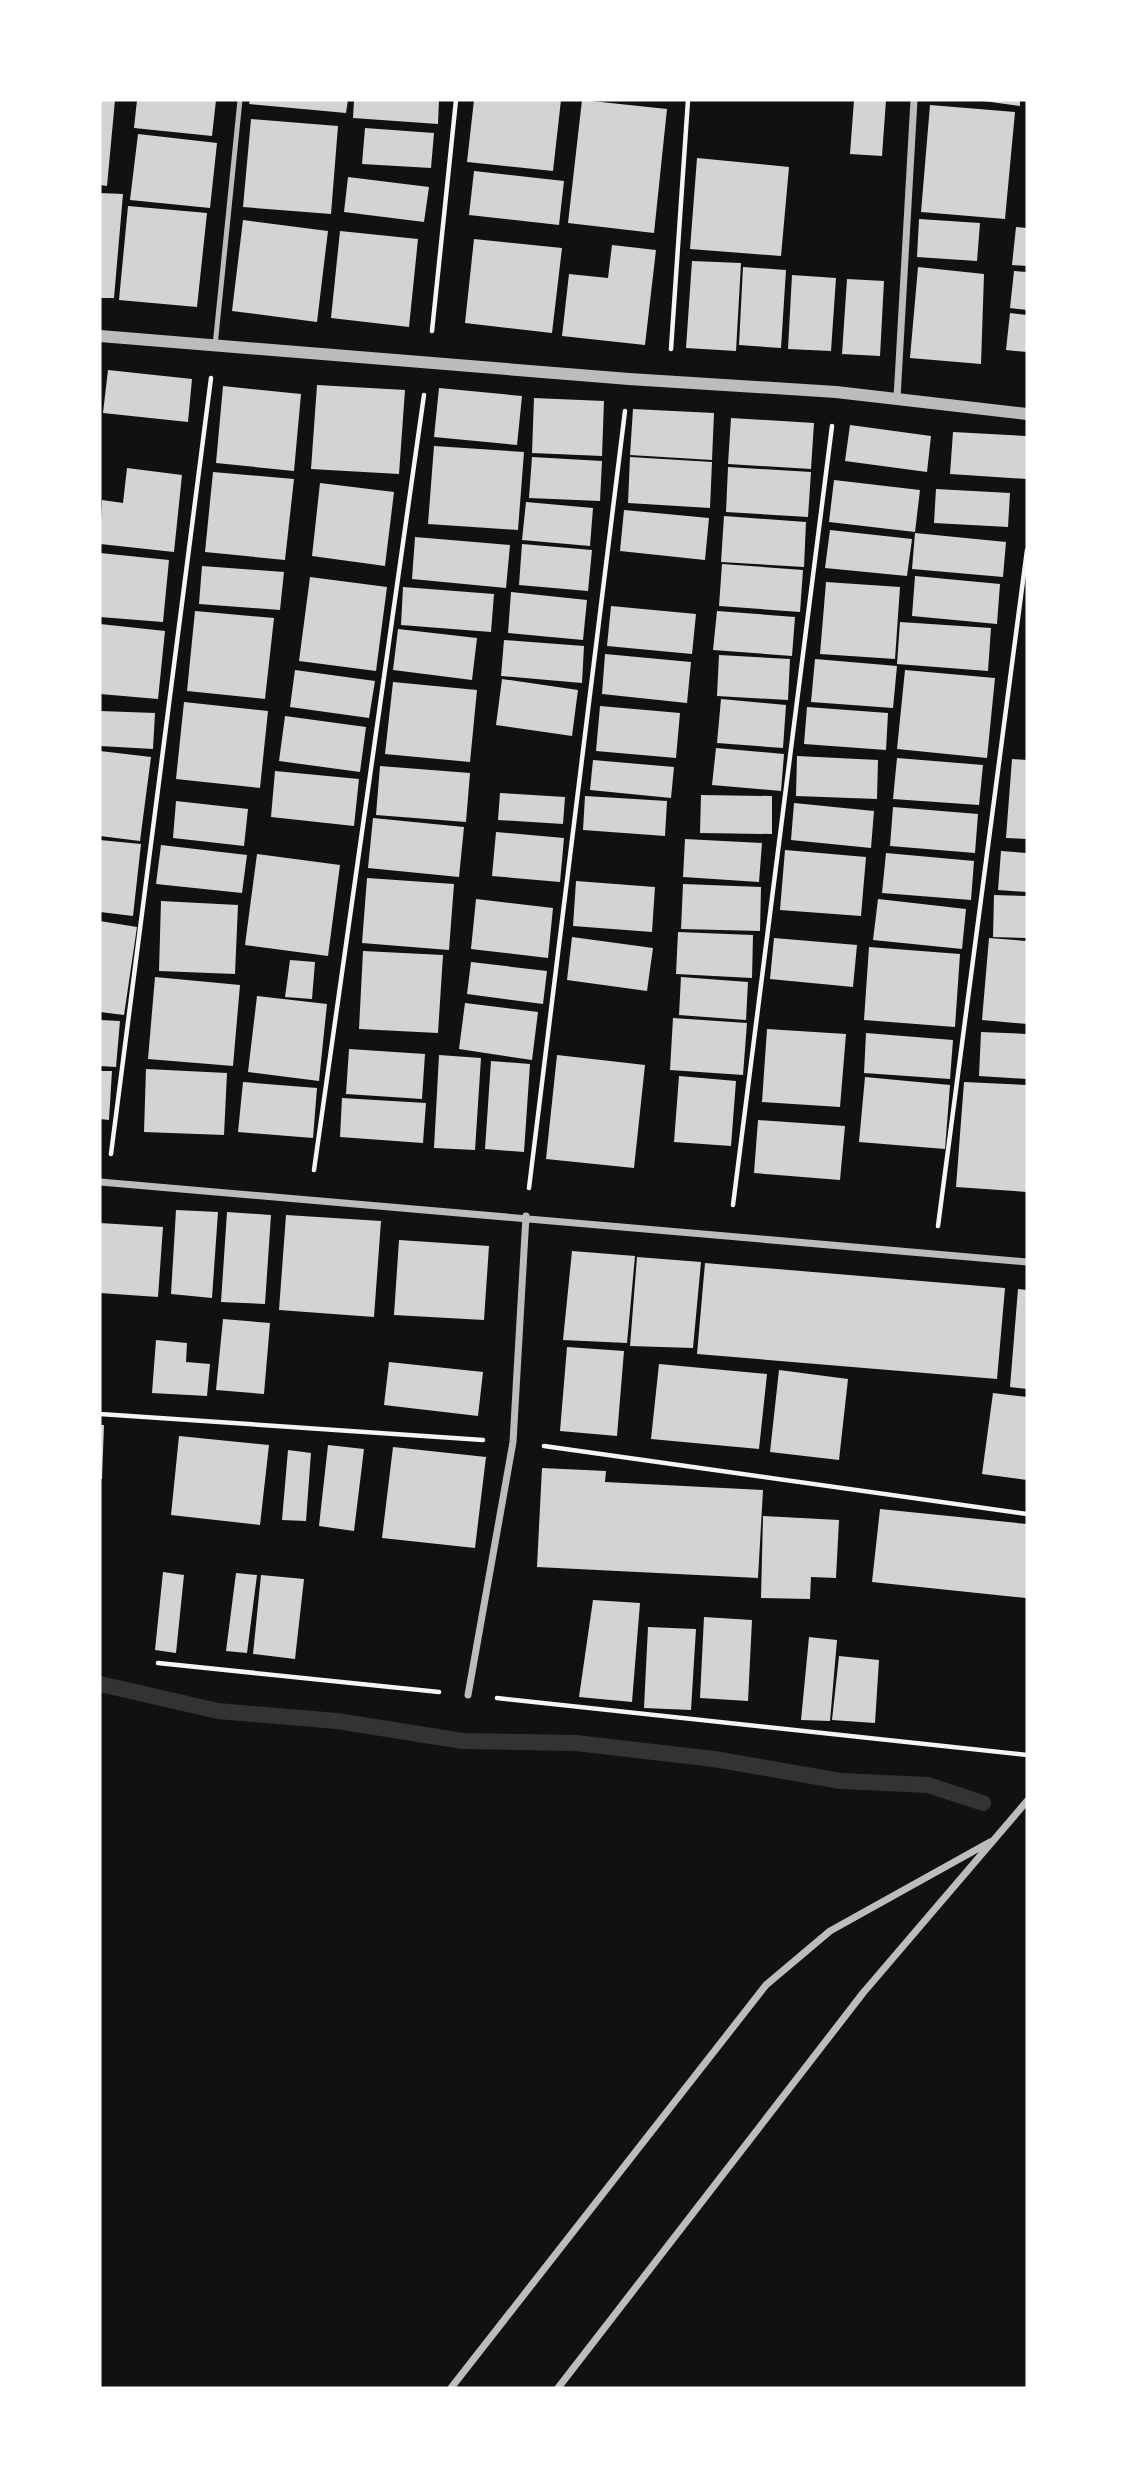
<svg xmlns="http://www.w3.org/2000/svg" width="1127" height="2488" viewBox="0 0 1127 2488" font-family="'Source Sans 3',sans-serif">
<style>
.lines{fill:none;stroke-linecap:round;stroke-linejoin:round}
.stream{stroke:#333;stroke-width:16}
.building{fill:#d3d3d3}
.path{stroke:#f5f5f5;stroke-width:4.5}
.service{stroke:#bcbcbc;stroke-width:5}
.minor{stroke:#bcbcbc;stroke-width:7}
.tertiary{stroke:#bcbcbc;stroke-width:12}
</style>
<rect width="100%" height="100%" fill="#111"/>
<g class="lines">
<path class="stream" d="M100,1684L218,1711L337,1721L463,1741L576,1743L714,1759L841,1781L928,1785L983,1803"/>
</g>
<path class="building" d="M100,100H115L107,186L100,185Z
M137,100H216L212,136L134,128Z
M250,100H348L346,113L249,104Z
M354,100H439L438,124L353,118Z
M474,100H561L553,171L467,162Z
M582,100L667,109L654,233L568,223Z
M854,100H886L882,156L850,154Z
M976,100H1020V106Z
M930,105L1015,112L1005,219L921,212Z
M251,119L338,126L331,214L243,207Z
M365,128L434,133L431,168L362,164Z
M138,134L217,143L210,208L130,200Z
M697,158L789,167L781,256L690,249Z
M474,171L564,181L559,225L469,215Z
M348,177L429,187L424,222L344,212Z
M100,193L123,194L114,298H100Z
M128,206L207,213L197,307L119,300Z
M919,219L980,223L977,261L917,257Z
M243,220L328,231L317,322L232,311Z
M1016,227L1027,228V266L1012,265Z
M340,231L418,239L409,327L331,318Z
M474,239L562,248L552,333L465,323Z
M612,245L656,250L645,345L562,336L569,274L608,278Z
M692,261L741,263L736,351L686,348Z
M743,267L786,270L781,348L739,345Z
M918,267L984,274L981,364L910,358Z
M1014,271L1027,272V310L1010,308Z
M792,275L836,278L831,351L788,349Z
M847,279L884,281L880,356L842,354Z
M1010,313L1027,315V352L1006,350Z
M108,370L192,379L188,422L103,413Z
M317,385L405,390L399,474L311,469Z
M223,386L301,394L294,471L216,463Z
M439,388L522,396L517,445L434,437Z
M534,398L604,401L602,456L532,453Z
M633,409L714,413L712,460L630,455Z
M731,418L814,423L811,469L728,464Z
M850,425L931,436L927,472L845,461Z
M953,432L1027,436V479L950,474Z
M434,446L524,452L518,530L428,524Z
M532,457L602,461L600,501L529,498Z
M630,457L712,462L710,508L628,503Z
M728,467L811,472L808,517L726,512Z
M127,468L182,475L174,552L100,544L102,500L123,503Z
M213,472L294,479L285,560L205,552Z
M834,480L920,490L915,532L829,522Z
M320,483L394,492L385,566L312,556Z
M936,489L1010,493L1008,527L934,523Z
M526,502L593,508L590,546L522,540Z
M624,510L709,518L705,560L620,551Z
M724,516L806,522L804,567L721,562Z
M830,530L912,539L907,576L825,568Z
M915,533L1006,542L1003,577L912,569Z
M415,537L510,545L506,588L412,579Z
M522,544L592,550L588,591L519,585Z
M100,553L169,560L163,622L100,617Z
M722,564L803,570L800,612L719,606Z
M202,566L284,572L280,610L199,604Z
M915,576L1000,584L997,624L912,616Z
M310,577L387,587L376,671L299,661Z
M826,582L900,587L895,659L820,654Z
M403,587L494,594L491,632L401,625Z
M511,592L587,600L583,640L508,633Z
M611,606L696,614L692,654L607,646Z
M195,611L274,618L265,699L187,691Z
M717,611L795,617L792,656L713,650Z
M900,622L991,628L988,671L897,664Z
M100,624L165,631L158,699L100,694Z
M398,629L477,638L472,680L393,670Z
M504,640L584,646L582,683L501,676Z
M605,654L691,662L687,703L602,694Z
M719,655L790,659L788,700L717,696Z
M815,659L897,666L893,708L811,702Z
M295,670L375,681L369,718L290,707Z
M905,670L995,678L987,758L897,749Z
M502,679L578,690L572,736L496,725Z
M393,682L477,690L470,762L385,754Z
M721,699L786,705L783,748L717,743Z
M184,702L268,711L260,788L176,779Z
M600,706L680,713L676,758L596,751Z
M807,707L888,713L886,750L804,744Z
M100,711L155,713L153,749L100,746Z
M285,716L366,727L360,772L279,761Z
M716,748L784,754L781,791L712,785Z
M100,751L151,757L140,841L100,836Z
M797,756L878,760L877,799L796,796Z
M897,758L983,765L979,805L893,799Z
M1012,759L1027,760V839L1006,838Z
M593,760L674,767L671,798L590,790Z
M380,766L470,773L466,822L376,815Z
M275,771L359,779L354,826L271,817Z
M500,793L565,797L563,824L498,820Z
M701,795L772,796V834L700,833Z
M585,796L667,801L665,836L583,830Z
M176,801L248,809L244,846L173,838Z
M794,803L874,811L871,848L791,840Z
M893,807L978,814L975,853L890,846Z
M373,818L464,827L459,877L368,868Z
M496,832L564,838L560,882L492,876Z
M685,839L762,843L759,882L683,877Z
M100,840L141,844L133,916L100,912Z
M161,845L247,855L242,893L156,884Z
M785,850L866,857L861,916L780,910Z
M1001,851L1027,853V892L998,890Z
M886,853L974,861L971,900L882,893Z
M257,854L340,865L328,956L245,945Z
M367,878L454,884L449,950L362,943Z
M576,881L655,887L652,932L573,926Z
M683,884L761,887L760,931L681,929Z
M994,895L1027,896V938L993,937Z
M476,899L553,908L548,958L471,949Z
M878,899L966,909L962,949L873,940Z
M161,901L238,905L235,974L159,971Z
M100,921L137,927L124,1015L100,1012Z
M678,932L753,935L752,978L676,974Z
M572,937L653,948L647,991L567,980Z
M774,938L857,945L853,987L770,979Z
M989,938L1027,941V1024L982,1020Z
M869,947L960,954L955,1027L864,1020Z
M363,951L443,955L438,1033L359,1029Z
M290,960L315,962L312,999L285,997Z
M471,962L547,971L543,1004L467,994Z
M155,977L240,985L233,1066L148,1059Z
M681,977L748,982L746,1020L679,1015Z
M257,996L327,1004L319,1081L248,1072Z
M465,1003L538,1012L532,1060L459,1049Z
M673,1018L747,1023L743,1075L670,1070Z
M100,1020L120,1021L116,1067L100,1066Z
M767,1029L846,1034L840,1107L762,1102Z
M981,1032L1027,1034V1079L979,1076Z
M866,1033L953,1040L950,1079L864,1073Z
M349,1049L425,1054L422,1099L346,1094Z
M439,1055L481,1058L475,1150L434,1148Z
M557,1055L645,1065L634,1168L546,1159Z
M491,1061L530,1064L524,1152L485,1149Z
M146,1069L227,1073L224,1135L144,1132Z
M100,1071H112L109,1120L100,1119Z
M679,1076L736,1081L731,1146L674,1142Z
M865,1077L950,1085L945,1149L859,1142Z
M243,1082L317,1088L313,1138L238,1132Z
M964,1082L1027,1085V1192L956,1187Z
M342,1098L426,1103L423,1143L340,1137Z
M758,1120L845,1126L840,1180L754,1173Z
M176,1210L218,1212L212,1298L171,1294Z
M227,1212L271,1215L265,1304L221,1302Z
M286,1215L381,1221L374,1317L279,1310Z
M100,1223L163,1227L158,1297L100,1293Z
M399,1240L489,1246L484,1320L394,1315Z
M572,1251L635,1256L627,1343L563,1340Z
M637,1257L701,1262L693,1348L630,1346Z
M705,1263L1005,1288L997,1379L697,1354Z
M1018,1289L1027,1290V1389L1010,1387Z
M223,1319L270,1323L264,1394L216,1390Z
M156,1340L187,1343L186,1362L210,1364L207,1396L152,1393Z
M567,1347L624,1351L617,1436L560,1431Z
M389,1362L483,1372L478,1416L384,1405Z
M659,1364L767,1374L759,1449L651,1439Z
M779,1370L848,1379L839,1460L770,1452Z
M993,1393L1027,1397V1480L982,1474Z
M100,1425H104L102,1479H100Z
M179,1436L269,1445L260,1525L171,1515Z
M328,1445L364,1449L354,1531L319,1526Z
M393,1447L486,1457L475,1548L382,1538Z
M288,1450L311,1453L306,1521L282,1520Z
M542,1468L606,1471L605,1482L763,1490L758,1578L537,1567Z
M880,1509L1027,1524L1026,1598L872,1582Z
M763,1516L839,1520L836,1578L811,1577L810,1599L761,1598Z
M163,1572L184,1575L176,1653L155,1650Z
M236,1573L257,1575L247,1653L226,1651Z
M261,1575L304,1579L295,1659L253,1654Z
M593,1600L640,1603L632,1702L579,1697Z
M704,1617L752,1620L748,1701L700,1698Z
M648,1627L696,1629L691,1710L644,1708Z
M809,1637L837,1640L830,1721L801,1720Z
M839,1656L879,1660L875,1723L832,1720Z"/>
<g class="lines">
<path class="path" d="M432,331L456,100
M671,349L688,100
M111,1154L211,378
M314,1170L424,395
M529,1188L625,411
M733,1205L832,426
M938,1226L1027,550
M100,1414L483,1440
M544,1446L1027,1514
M158,1663L439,1692
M497,1698L1027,1755"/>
<path class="service" d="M215,346L240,100"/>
<path class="minor" d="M897,398L914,100
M100,1182L1027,1262
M468,1695L513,1442L526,1216
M451,2388L766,1985L830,1931L990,1842
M558,2388L863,1993L1027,1801"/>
<path class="tertiary" d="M100,336L629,379L836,392L1027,414"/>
</g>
<rect width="1127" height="2488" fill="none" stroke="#ffffff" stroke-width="203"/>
</svg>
